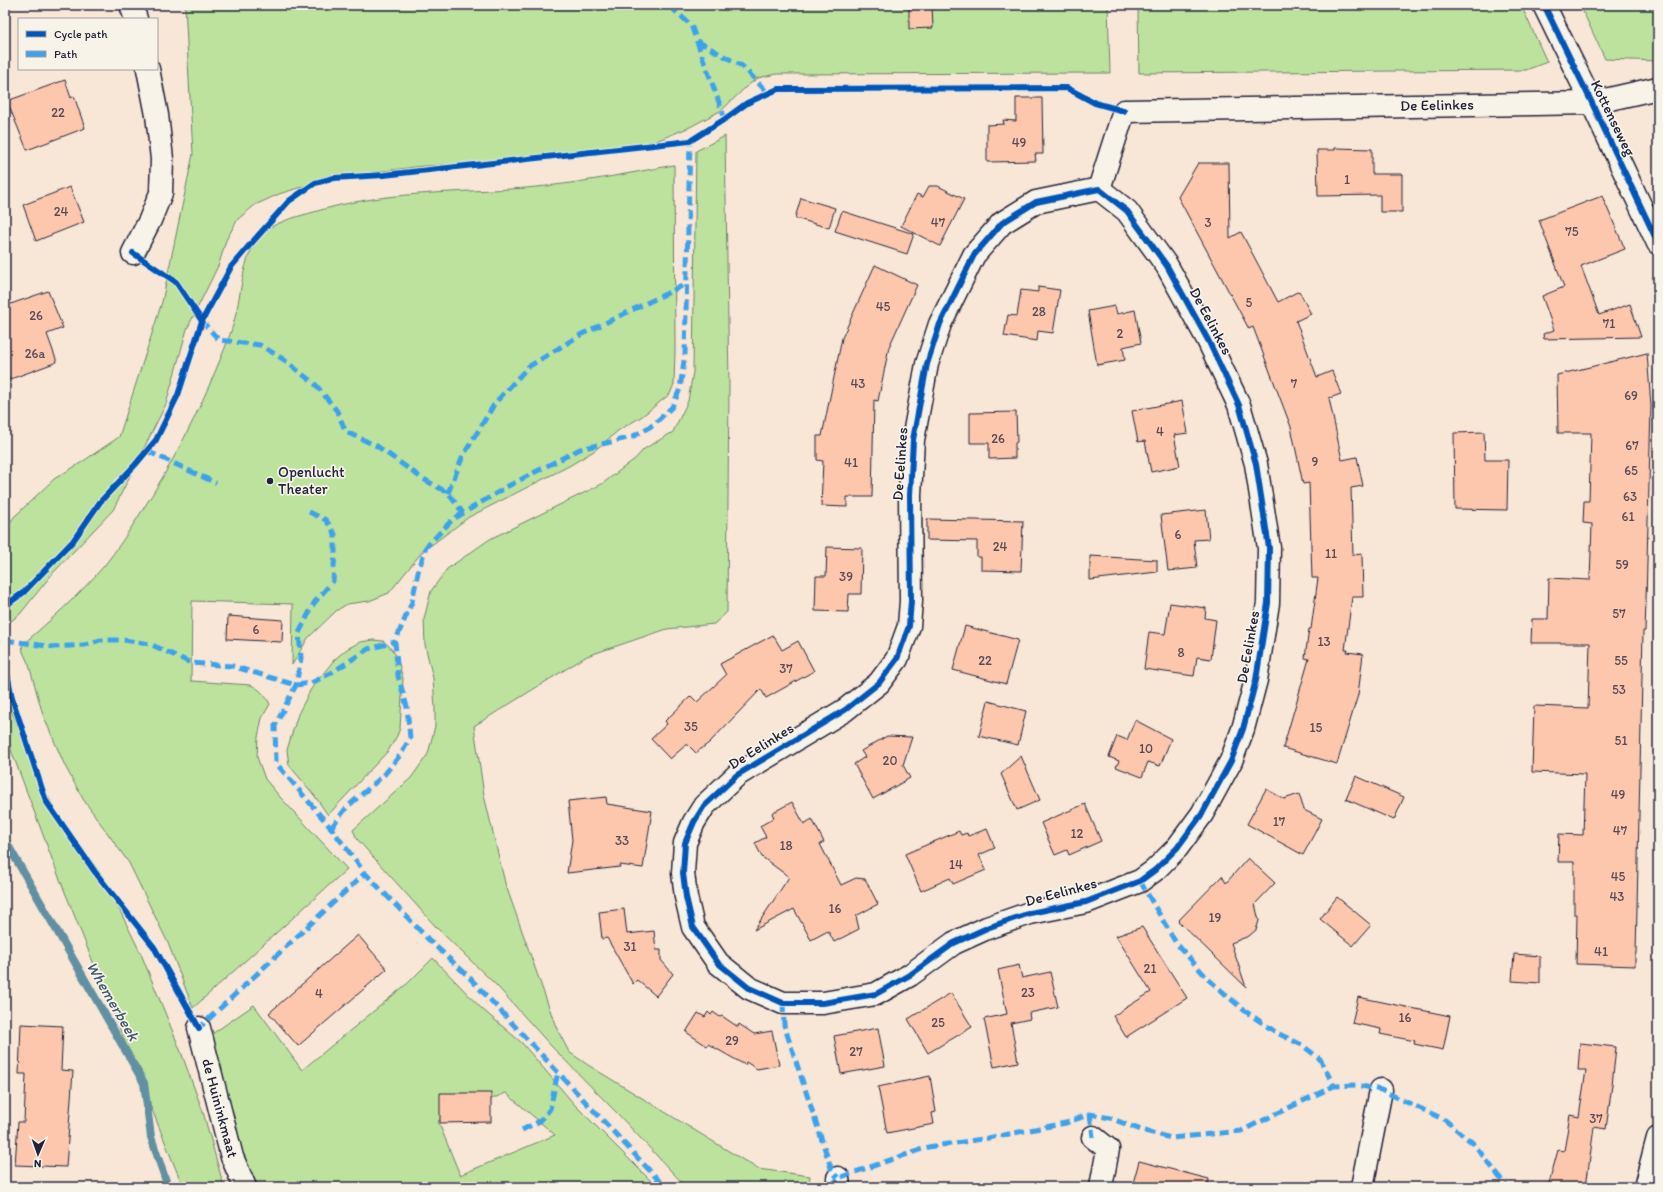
<svg xmlns="http://www.w3.org/2000/svg" width="1663" height="1192" viewBox="0 0 1663 1192" font-family="Itim,sans-serif">
<style>
.green{fill:#bce29e;stroke:#6f826c;fill-rule:evenodd}
.lines{fill:none;stroke-linecap:round;stroke-linejoin:round}
.stream{stroke:#6090a2;stroke-width:8}
.building{fill:#fcc7ad;stroke:#22223b}
.minor-casing{stroke:#22223b;stroke-width:25}
.tertiary-casing{stroke:#22223b;stroke-width:25}
.minor{stroke:#f7f3e8;stroke-width:22}
.tertiary{stroke:#f7f3e8;stroke-width:22}
.quiet{stroke:#3ea2ec;stroke-width:5;stroke-dasharray:10 5;stroke-linecap:butt}
.cycleway-casing{stroke:#f7f3e8;stroke-width:8}
.cycleway{stroke:#0057b8;stroke-width:6}
.poi-dot{fill:#22223b;stroke:#f7f3e8;stroke-width:1.5}
.labels{text-anchor:middle;dominant-baseline:central;stroke-width:3.5;stroke-linejoin:round;paint-order:stroke}
.number-label{font-size:13px;fill:#584b58}
.street-label{font-size:15px;fill:#22223b;stroke:#f7f3e8}
.poi-label{font-size:15px;fill:#22223b;stroke:#f7f3e8;text-anchor:start}
.water-label{font-size:16px;font-style:italic;fill:#41596e;stroke:#f7f3e8}
</style>
<rect width="100%" height="100%" fill="#f8e6d6"/>
<filter id="ink" filterUnits="userSpaceOnUse"><feTurbulence type="fractalNoise" baseFrequency=".025" numOctaves="2"/><feDisplacementMap in="SourceGraphic" scale="8" xChannelSelector="R" yChannelSelector="G"/><feConvolveMatrix kernelMatrix="1 2 1 2 8 2 1 2 1" color-interpolation-filters="sRGB"/></filter>
<g filter="url(#ink)">
<path class="green" d="M185,5H1108L1110,73L776,74L758,78L747,86L722,110L690,127L656,141L602,151L524,161L423,166L366,173L327,179L279,194L255,205L238,219L226,240L219,264L187,329L166,404L113,510L53,573L20,614L5,626V530L14,517L54,479L79,464L119,437L162,302L193,154Z
M1138,5H1521L1547,62L1526,70L1139,73Z
M1580,5H1658V61L1605,59Z
M725,136L729,385L727,612L714,624L667,629L587,656L474,726L484,795L505,883L556,1027L569,1052L588,1065L758,1169L810,1176L809,1187H686L616,1112L552,1047L497,986L437,928L357,839L353,830L411,778L428,754L435,726V709L433,678L425,645L424,619L431,591L447,569L490,539L602,484L636,458L644,449L673,432L688,401L693,372L696,151Z
M674,165L675,351L674,384L670,394L641,417L619,430L594,451L569,466L469,517L422,552L389,593L369,601L347,604L336,611L308,638L292,665L293,604L192,601L191,681L251,685C261,690 265,695 270,704L262,718L258,737L257,757L265,779L280,797L347,869L193,1008L168,943L129,863L83,799L65,766L43,715L29,665L23,652L22,645C51,620 79,595 104,566C117,550 129,531 140,514C172,465 198,414 220,360C226,345 233,329 236,313C243,285 243,243 271,227C284,220 299,216 314,212C382,191 455,193 526,188C576,184 625,174 674,165Z
M373,640L383,641L389,646L396,655L400,667L403,679L400,728L397,736L388,751L328,815L314,795L289,765L287,750L298,714L311,689L334,660L347,649L360,642Z
M5,695L39,779L58,815L104,878L141,954L181,1052L203,1112L224,1187H183L57,872L5,734Z
M433,958L482,1009L522,1043L574,1104L650,1180L654,1187H250L209,1036L254,1005L302,1070L408,983ZM506,1093L555,1135L460,1175L438,1121Z"/>
<g class="lines">
<path class="stream" d="M5,840L144,1083L151,1137L168,1187"/>
</g>
<path class="building" d="M909,5H932L933,28L909,29Z
M65,80L71,98L74,96L85,128L27,150L7,101Z
M1016,98H1042L1043,154H1035L1036,161L987,162V125L1004,124L1003,120L1016,121Z
M1335,148L1372,149V174H1402V212H1380V195L1318,196L1317,150H1335Z
M1198,163H1229L1230,238L1241,232L1278,302L1299,291L1311,314L1296,321L1317,377L1332,371L1341,394L1329,398L1342,460L1357,457L1363,486L1351,488L1353,555L1362,554L1363,597H1352L1345,650H1348L1347,652L1363,654L1358,695L1337,764L1283,748L1309,659L1305,658L1309,629H1311L1318,578H1312L1309,483L1303,484L1291,427L1253,327L1249,329L1178,197Z
M929,186H938L964,199L940,246L901,226L917,194L923,197Z
M70,187L84,222L36,241L23,205Z
M1602,196L1625,249L1581,266L1599,315L1630,304L1641,337L1544,339L1543,334L1554,330L1542,296L1564,287L1539,220Z
M801,198L835,208L829,228L795,218Z
M842,211L914,234L907,254L835,231Z
M875,265L917,285L889,347L878,401L874,400L872,497H847V507L821,506L823,461L817,460V436H822L842,338Z
M1038,287L1060,290L1053,333L1038,331L1037,341L1004,336L1008,315L1017,316L1021,290L1038,292Z
M48,291L63,328L47,334L57,362L5,381V306Z
M1115,306L1117,314L1135,310L1141,343L1123,347L1125,360L1097,365L1088,311Z
M1647,353L1651,406L1646,601L1645,631H1643L1636,954H1635V966L1576,964L1577,914H1574V862H1558L1559,834L1583,835L1585,774L1532,772L1534,706L1588,708L1590,643H1531L1532,619H1548L1549,578L1590,580L1592,524L1583,523L1584,501H1589L1591,433H1558L1557,375Z
M1182,401L1188,433L1174,435L1180,466L1151,472L1145,441L1138,442L1132,411Z
M1016,412L1017,442L1015,443V458L989,459V443H970V413Z
M1484,432L1485,460H1508L1507,510L1455,509L1454,433Z
M1206,510L1209,539L1194,540L1197,568L1168,571L1161,515Z
M927,519L1023,521L1021,571L981,570V557H977V541L927,540Z
M827,547L862,548L861,594H849L848,612L815,611L816,576H826Z
M1090,556L1157,560V572L1090,580Z
M1170,603L1206,608L1205,618L1216,620L1211,659L1197,657L1194,676L1144,669L1149,632L1165,634Z
M228,616L283,620L282,642L227,639Z
M965,626L1018,640L1006,684L953,670Z
M773,635L782,650L798,641L814,671L766,698L761,689L710,742L696,753L687,744L670,759L651,739L667,724L665,721L691,696L697,702L726,675L720,664Z
M988,701L1026,711L1018,745L979,736Z
M1135,720L1171,739L1160,766L1148,762L1142,777L1116,767L1119,761L1109,757L1117,736L1127,740Z
M887,736L912,737L903,765L910,778L873,799L854,764L865,757L861,751Z
M1021,756L1040,800L1017,810L1001,774Z
M1356,776L1404,797L1394,820L1346,799Z
M1266,789L1284,799L1299,794L1304,810L1322,819L1303,855L1247,824Z
M606,797L607,804L652,811L643,868L620,865V867L567,873L572,840L568,801Z
M792,802L804,824L812,819L824,842L820,844L841,885L856,878L865,879L878,904L856,916L859,929L834,942L828,931L811,940L794,909L754,930L789,877L762,857L755,843L766,837L760,826L774,818L772,813Z
M1085,804L1101,841L1069,855L1067,850L1055,855L1041,823Z
M987,829L995,848L979,855L986,870L953,884L950,878L921,891L905,854L959,831L961,835L967,833L968,836Z
M1248,858L1275,883L1255,904L1259,921L1256,930L1249,936L1231,943L1246,987L1178,921L1222,876L1226,883Z
M1337,897L1371,925L1353,946L1320,919Z
M624,909L627,934L654,931L656,950H661V960L673,974L656,996L637,980L633,984L607,938L602,939L599,912Z
M1142,927L1187,998L1126,1037L1113,1016L1151,992L1116,936Z
M358,935L387,969L298,1046L269,1013Z
M1514,954L1540,956V983L1512,981Z
M1019,965L1022,978L1050,972L1058,1007L1029,1013L1030,1019L1011,1023L1018,1062L994,1067L984,1019L1007,1014L998,970Z
M951,993L972,1027L928,1053L908,1019Z
M1358,997L1450,1016L1443,1050L1414,1044L1415,1041L1380,1034L1381,1029L1352,1023Z
M708,1012L711,1015L713,1012L720,1017L722,1016L738,1027L739,1024L754,1034L772,1031L779,1065L757,1069L746,1062L745,1065L708,1044L707,1046L686,1032L698,1013L705,1017Z
M21,1024L63,1026L61,1070L73,1071L66,1167L15,1165L18,1122H24L26,1074H19Z
M878,1028L885,1066L841,1074L834,1036Z
M1580,1043L1616,1047L1612,1085L1606,1129L1594,1127L1586,1187H1548L1558,1150L1564,1151L1570,1115L1579,1117L1586,1070H1578Z
M930,1076L936,1112L932,1113L934,1124L887,1133L878,1087Z
M440,1093H491V1122L440,1123Z
M1139,1161L1209,1179L1208,1187H1132Z"/>
<g class="lines">
<defs>
<path id="minor" d="M131,5L136,19
M1099,189L1127,211L1167,266L1208,340L1239,405L1256,464L1269,548L1268,603L1256,680L1243,729L1231,761L1202,814L1177,848L1155,870L1140,881L1086,902L1030,913L987,928L954,943L910,975L876,994L823,1003H783L749,988L718,963L693,927L686,897L683,873L685,843L694,822L704,806L737,775L845,710L879,683L897,659L909,626L911,601L910,495L913,440L927,364L940,324L974,255L1002,223L1036,202Z
M1099,189L1124,111L1592,103L1658,88
M133,253L150,220L161,193L162,159L157,115L148,69
M199,1028L232,1157L245,1187
M1093,1137L1108,1149L1101,1187
M838,1178L839,1187
M1362,1187L1381,1090
M1645,1187L1658,1138"/>
<path id="tertiary" d="M1544,5L1592,103L1658,243"/>
</defs>
<use href="#minor" class="minor-casing"/>
<use href="#tertiary" class="tertiary-casing"/>
<use href="#minor" class="minor"/>
<use href="#tertiary" class="tertiary"/>
<path class="quiet" d="M671,5L675,11L691,25L725,119
M697,41L742,66L768,93
M201,320L219,340L260,345L283,359L316,385L337,411L346,432L377,446L420,477L448,493L463,513
M147,451L216,483
M448,493L463,456L495,403L528,367L582,334L686,284
M309,512L326,520L335,534V552L333,581L314,603L299,633L301,658L296,685L275,726L276,763L331,828L365,873L429,940L468,976L665,1187
M5,640L54,647L85,645L100,640H124L150,644L191,663L232,666L296,685L311,683L331,673L368,649L395,642
M331,828L347,807L384,775L401,754L410,738L407,707L398,676L395,642L412,602L418,572L426,547L452,520L510,485L580,449L632,437L653,425L672,407L680,389L685,354L690,141
M1140,881L1176,943L1209,980L1245,1011L1277,1033L1302,1045L1320,1059L1334,1086L1357,1085L1381,1090L1445,1120L1474,1144L1507,1187
M783,1003L784,1025L832,1171L838,1178
M197,1026L199,1028L365,873
M1090,1114L1093,1137
M522,1130L540,1121L550,1109L558,1072
M831,1187L838,1178L928,1147L983,1139L1066,1123L1090,1114L1110,1118L1141,1130L1171,1138L1241,1131L1334,1086"/>
<defs>
<path id="cycleway" d="M1544,5L1592,103L1658,243
M1099,189L1127,211L1167,266L1208,340L1239,405L1256,464L1269,548L1268,603L1256,680L1243,729L1231,761L1202,814L1177,848L1155,870L1140,881L1086,902L1030,913L987,928L954,943L910,975L876,994L823,1003H783L749,988L718,963L693,927L686,897L683,873L685,843L694,822L704,806L737,775L845,710L879,683L897,659L909,626L911,601L910,495L913,440L927,364L940,324L974,255L1002,223L1036,202Z
M133,253L176,282L202,321
M5,606L24,592L73,541L100,502L135,465L156,440L178,395L202,321L231,267L248,247L289,201L315,183L334,178L384,175L690,141L725,119L747,103L778,89L1067,88L1095,103L1124,111
M5,663L12,698L46,801L95,872L154,947L199,1028"/>
</defs>
<use href="#cycleway" class="cycleway-casing"/>
<use href="#cycleway" class="cycleway"/>
</g>
</g>
<circle class="poi-dot" cx="270" cy="481" r="4"/>
<g class="labels">
<g class="number-label">
<text x="58" y="112">22</text>
<text x="1019" y="142">49</text>
<text x="1347" y="179">1</text>
<text x="61" y="211">24</text>
<text x="938" y="222">47</text>
<text x="1208" y="222">3</text>
<text x="1572" y="231">75</text>
<text x="1249" y="302">5</text>
<text x="883" y="306">45</text>
<text x="1039" y="311">28</text>
<text x="36" y="315">26</text>
<text x="1609" y="323">71</text>
<text x="1120" y="333">2</text>
<text x="35" y="353">26a</text>
<text x="858" y="383">43</text>
<text x="1294" y="383">7</text>
<text x="1631" y="395">69</text>
<text x="1160" y="431">4</text>
<text x="998" y="438">26</text>
<text x="1632" y="445">67</text>
<text x="1315" y="461">9</text>
<text x="851" y="462">41</text>
<text x="1631" y="470">65</text>
<text x="1630" y="496">63</text>
<text x="1628" y="516">61</text>
<text x="1178" y="534">6</text>
<text x="1000" y="546">24</text>
<text x="1331" y="553">11</text>
<text x="1622" y="564">59</text>
<text x="846" y="576">39</text>
<text x="1619" y="613">57</text>
<text x="256" y="629">6</text>
<text x="1324" y="641">13</text>
<text x="1181" y="652">8</text>
<text x="985" y="660">22</text>
<text x="1621" y="660">55</text>
<text x="786" y="668">37</text>
<text x="1619" y="689">53</text>
<text x="691" y="726">35</text>
<text x="1316" y="727">15</text>
<text x="1621" y="740">51</text>
<text x="1146" y="748">10</text>
<text x="890" y="760">20</text>
<text x="1618" y="794">49</text>
<text x="1279" y="821">17</text>
<text x="1620" y="830">47</text>
<text x="1077" y="833">12</text>
<text x="622" y="840">33</text>
<text x="786" y="845">18</text>
<text x="956" y="864">14</text>
<text x="1618" y="876">45</text>
<text x="1617" y="896">43</text>
<text x="835" y="908">16</text>
<text x="1215" y="917">19</text>
<text x="630" y="946">31</text>
<text x="1601" y="951">41</text>
<text x="1150" y="968">21</text>
<text x="1028" y="992">23</text>
<text x="319" y="993">4</text>
<text x="1405" y="1017">16</text>
<text x="938" y="1022">25</text>
<text x="732" y="1040">29</text>
<text x="856" y="1051">27</text>
<text x="1596" y="1118">37</text>
</g>
<g class="street-label">
<text transform="translate(1437 105) rotate(-1)">De Eelinkes</text>
<text transform="translate(1613 118) rotate(64)">Kottenseweg</text>
<text transform="translate(1211 321) rotate(62)">De Eelinkes</text>
<text transform="translate(900 464) rotate(-86)">De Eelinkes</text>
<text transform="translate(1248 647) rotate(-80)">De Eelinkes</text>
<text transform="translate(761 746) rotate(-32)">De Eelinkes</text>
<text transform="translate(1061 892) rotate(-15)">De Eelinkes</text>
<text transform="translate(220 1108) rotate(75)">de Huininkmaat</text>
</g>
<g class="poi-label">
<text x="278" y="472">Openlucht<tspan x="278" dy="17">Theater</tspan></text>
</g>
<g class="water-label">
<text transform="translate(113 1001) rotate(60)">Whemerbeek</text>
</g>
</g>
<rect width="1663" height="1192" fill="none" stroke="#f7f3e8" stroke-width="20"/>
<rect x="10" y="10" width="1643" height="1172" fill="none" stroke="#22223b" stroke-width="1.5" filter="url(#ink)"/>
<rect x="18" y="18" width="140" height="52" fill="#f7f3e8" stroke="#a29fa3"/>
<rect x="26" y="31" width="20" height="6" fill="#0057b8" stroke="#a29fa3"/>
<text x="54" y="38" font-size="12" fill="#22223b">Cycle path</text>
<rect x="26" y="51" width="20" height="6" fill="#3ea2ec" stroke="#a29fa3"/>
<text x="54" y="58" font-size="12" fill="#22223b">Path</text>
<g transform="translate(38 1154) rotate(182)" stroke="#f7f3e8" stroke-width="3" paint-order="stroke">
<path d="M0-3L7 15L0 10L-7 15Z" fill="#22223b"/>
<text y="-6" font-size="11" font-weight="bold" text-anchor="middle" fill="#22223b">N</text>
</g>
</svg>
